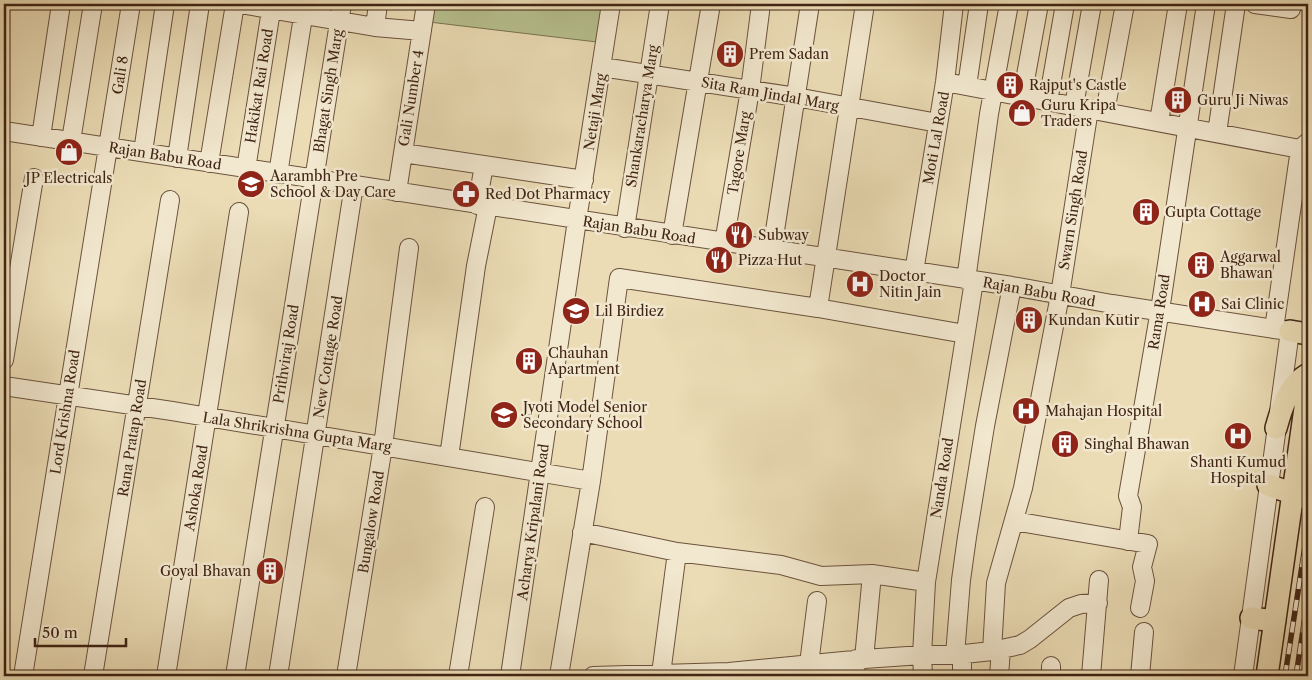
<svg xmlns="http://www.w3.org/2000/svg" width="1312" height="680" viewBox="0 0 1312 680" font-family="'Libre Caslon Text',serif">
<style>
.green{fill:#b6c08e;stroke:#7b7252}
.lines{fill:none;stroke-linecap:round;stroke-linejoin:round}
.minor-casing{stroke:#6b523d;stroke-width:20}
.major-casing{stroke:#402415;stroke-width:24}
.minor{stroke:#f2e8cf;stroke-width:18}
.major{stroke:#ebdcb5;stroke-width:21}
.rail-casing{stroke:#402415;stroke-width:5.5}
.rail{stroke:#f2e8cf;stroke-width:4;stroke-dasharray:11;stroke-linecap:butt}
.labels{text-anchor:middle;dominant-baseline:central;stroke-width:5;stroke-linejoin:round;paint-order:stroke}
.poi-label{font-size:14px;fill:#402415;stroke:#f2e8cf;text-anchor:start}
.street-label{font-size:14px;fill:#402415;stroke:#f2e8cf}
</style>
<rect width="100%" height="100%" fill="#ebdcb5"/>
<filter id="stains"><feTurbulence type="fractalNoise" baseFrequency=".004" numOctaves="4"/><feColorMatrix values="0 0 0 0 .2 0 0 0 0 .09 0 0 0 0 .02 0 0 0 .5 -.17"/></filter>
<radialGradient id="worn" r=".72"><stop offset=".6" stop-color="#630" stop-opacity="0"/><stop offset="1" stop-color="#630" stop-opacity=".3"/></radialGradient>
<path class="green" d="M432,4H602L597,42L429,22Z
M847,667V676H731Z"/>
<g class="lines">
<defs>
<path id="minor" d="M240,4L375,27L422,31
M1255,4L1291,9L1292,4
M375,27L378,4
M602,67L796,97L938,123
M945,82L1300,149
M967,86L979,4
M1022,97L1039,4
M1048,102L1065,4
M1074,106L1092,4
M1105,112L1125,4
M1159,122L1178,4
M4,131L1012,286L1112,304L1274,329
M1217,133L1236,4
M41,137L61,4
M71,141L93,4
M143,152L165,4
M403,153L584,180
M177,158L200,4
M209,163L235,4
M246,169L272,4
M278,174L305,4
M397,192L426,4
M477,205L483,171
M625,228L660,4
M672,235L711,4
M724,243L750,90L761,4
M772,250L810,4
M914,272L945,82L954,4
M966,280L989,114L1009,4
M818,308L865,4
M4,360L34,178
M4,386L172,411L591,481
M449,457L476,266L488,206
M1014,521L1148,544L1142,567L1145,581L1140,608
M582,532L677,552L781,565L821,576L872,574L926,582
M1128,541L1132,507L1128,496L1161,304L1206,4
M992,651L996,583L1023,488L1060,295L1089,109
M962,654V676
M955,655L961,580L967,537L985,426L1012,286
M864,659L872,574
M809,664L817,601
M661,674L677,552
M23,676L131,4
M93,676L170,200
M166,676L239,212
M235,676L342,4
M278,676L354,185
M346,676L383,446L409,248
M458,676L485,507
M510,676L577,220L611,4
M559,676L591,481L619,278L818,308L965,334
M593,676L729,672L864,659L922,655H955L992,651L1020,645L1030,639L1069,608L1081,604L1098,603
M855,676L856,659
M923,676L922,655L926,582L974,281
M999,676L1001,649
M1051,676V666
M1091,676L1099,580
M1140,676L1144,632
M1243,676L1290,331L1274,329L1300,149L1308,142"/>
<path id="major" d="M1290,331L1308,334
M1276,428C1282,407 1288,386 1308,374
M1268,485L1306,498
M1251,618L1275,621
M1267,676L1308,387"/>
</defs>
<use href="#minor" class="minor-casing"/>
<use href="#major" class="major-casing"/>
<use href="#minor" class="minor"/>
<use href="#major" class="major"/>
<defs>
<path id="rail" d="M1285,676L1308,527
M1296,676L1308,597"/>
</defs>
<use href="#rail" class="rail-casing"/>
<use href="#rail" class="rail"/>
</g>
<defs>
<symbol id="building-disc" viewBox="-11 -11 22 22"><circle r="9.5" fill="#8f2418" stroke="#f2e8cf"/><path d="M-4-6H4V6H1V3H-1V6H-4ZM-2.5-4.3h1.7v1.8h-1.7ZM.8-4.3h1.7v1.8H.8ZM-2.5-1h1.7V.8h-1.7ZM.8-1h1.7V.8H.8Z" fill="#fff"/></symbol>
<symbol id="shop-disc" viewBox="-11 -11 22 22"><circle r="9.5" fill="#8f2418" stroke="#f2e8cf"/><path d="M-5-2.5h2.3a2.7 3.5 0 0 1 5.4 0H5L5.5 6h-11ZM-1.5-2.5h3a1.5 2.3 0 0 0-3 0Z" fill="#fff"/></symbol>
<symbol id="school-disc" viewBox="-11 -11 22 22"><circle r="9.5" fill="#8f2418" stroke="#f2e8cf"/><path d="M0-5L7-2L0 1L-7-2ZM-4 1L0 2.5L4 1V4Q0 6-4 4Z" fill="#fff"/></symbol>
<symbol id="pharmacy-disc" viewBox="-11 -11 22 22"><circle r="9.5" fill="#8f2418" stroke="#f2e8cf"/><path d="M-2-6h4v4h4v4h-4v4h-4v-4h-4v-4h4Z" fill="#fff"/></symbol>
<symbol id="restaurant-disc" viewBox="-11 -11 22 22"><circle r="9.5" fill="#8f2418" stroke="#f2e8cf"/><path d="M-5-6h1v4h1v-4h1v4h1v-4h1v5L-1.5 .5V6h-2V.5L-5-1ZM5-6V6H3V1.5H1.5Q1.5-4 5-6Z" fill="#fff"/></symbol>
<symbol id="hospital-disc" viewBox="-11 -11 22 22"><circle r="9.5" fill="#8f2418" stroke="#f2e8cf"/><path d="M-5-5h3v3.5h4V-5h3V5h-3V1.5h-4V5h-3Z" fill="#fff"/></symbol>
</defs>
<g fill-rule="evenodd">
<use href="#building-disc" x="714" y="38" width="32" height="32"/>
<use href="#building-disc" x="994" y="69" width="32" height="32"/>
<use href="#building-disc" x="1162" y="84" width="32" height="32"/>
<use href="#shop-disc" x="1006" y="97" width="32" height="32"/>
<use href="#shop-disc" x="53" y="136" width="32" height="32"/>
<use href="#school-disc" x="235" y="168" width="32" height="32"/>
<use href="#pharmacy-disc" x="450" y="178" width="32" height="32"/>
<use href="#building-disc" x="1130" y="196" width="32" height="32"/>
<use href="#restaurant-disc" x="723" y="219" width="32" height="32"/>
<use href="#restaurant-disc" x="703" y="244" width="32" height="32"/>
<use href="#building-disc" x="1185" y="249" width="32" height="32"/>
<use href="#hospital-disc" x="844" y="268" width="32" height="32"/>
<use href="#hospital-disc" x="1186" y="288" width="32" height="32"/>
<use href="#school-disc" x="560" y="295" width="32" height="32"/>
<use href="#building-disc" x="1013" y="304" width="32" height="32"/>
<use href="#building-disc" x="513" y="345" width="32" height="32"/>
<use href="#hospital-disc" x="1010" y="395" width="32" height="32"/>
<use href="#school-disc" x="488" y="399" width="32" height="32"/>
<use href="#hospital-disc" x="1222" y="420" width="32" height="32"/>
<use href="#building-disc" x="1049" y="428" width="32" height="32"/>
<use href="#building-disc" x="254" y="555" width="32" height="32"/>
</g>
<g class="labels">
<g class="poi-label">
<text x="749" y="54">Prem Sadan</text>
<text x="1029" y="85">Rajput's Castle</text>
<text x="1197" y="100">Guru Ji Niwas</text>
<text x="1041" y="105">Guru Kripa<tspan x="1041" dy="16">Traders</tspan></text>
<text x="270" y="176">Aarambh Pre<tspan x="270" dy="16">School &amp; Day Care</tspan></text>
<text x="69" y="178" text-anchor="middle">JP Electricals</text>
<text x="485" y="194">Red Dot Pharmacy</text>
<text x="1165" y="212">Gupta Cottage</text>
<text x="758" y="235">Subway</text>
<text x="1220" y="257">Aggarwal<tspan x="1220" dy="16">Bhawan</tspan></text>
<text x="738" y="260">Pizza Hut</text>
<text x="879" y="276">Doctor<tspan x="879" dy="16">Nitin Jain</tspan></text>
<text x="1221" y="304">Sai Clinic</text>
<text x="595" y="311">Lil Birdiez</text>
<text x="1048" y="320">Kundan Kutir</text>
<text x="548" y="353">Chauhan<tspan x="548" dy="16">Apartment</tspan></text>
<text x="523" y="407">Jyoti Model Senior<tspan x="523" dy="16">Secondary School</tspan></text>
<text x="1045" y="411">Mahajan Hospital</text>
<text x="1084" y="444">Singhal Bhawan</text>
<text x="1238" y="462" text-anchor="middle">Shanti Kumud<tspan x="1238" dy="16">Hospital</tspan></text>
<text x="251" y="571" text-anchor="end">Goyal Bhavan</text>
</g>
<g class="street-label">
<text transform="translate(120 75) rotate(-81)">Gali 8</text>
<text transform="translate(259 86) rotate(-81)">Hakikat Rai Road</text>
<text transform="translate(328 91) rotate(-81)">Bhagat Singh Marg</text>
<text transform="translate(770 94) rotate(10)">Sita Ram Jindal Marg</text>
<text transform="translate(411 98) rotate(-81)">Gali Number 4</text>
<text transform="translate(595 112) rotate(-81)">Netaji Marg</text>
<text transform="translate(642 116) rotate(-81)">Shankaracharya Marg</text>
<text transform="translate(936 138) rotate(-80)">Moti Lal Road</text>
<text transform="translate(739 153) rotate(-81)">Tagore Marg</text>
<text transform="translate(165 156) rotate(9)">Rajan Babu Road</text>
<text transform="translate(1073 210) rotate(-81)">Swarn Singh Road</text>
<text transform="translate(639 230) rotate(9)">Rajan Babu Road</text>
<text transform="translate(1039 292) rotate(10)">Rajan Babu Road</text>
<text transform="translate(1159 312) rotate(-81)">Rama Road</text>
<text transform="translate(286 354) rotate(-81)">Prithviraj Road</text>
<text transform="translate(328 357) rotate(-81)">New Cottage Road</text>
<text transform="translate(65 412) rotate(-81)">Lord Krishna Road</text>
<text transform="translate(297 432) rotate(9)">Lala Shrikrishna Gupta Marg</text>
<text transform="translate(132 438) rotate(-81)">Rana Pratap Road</text>
<text transform="translate(942 478) rotate(-81)">Nanda Road</text>
<text transform="translate(196 488) rotate(-81)">Ashoka Road</text>
<text transform="translate(371 522) rotate(-81)">Bungalow Road</text>
<text transform="translate(533 522) rotate(-82)">Acharya Kripalani Road</text>
</g>
</g>
<rect width="1312" height="680" fill="none" stroke="#ebdcb5" stroke-width="20"/>
<rect x="5" y="5" width="1302" height="670" fill="none" stroke="#402415" stroke-width="2.5"/>
<rect x="10" y="10" width="1292" height="660" fill="none" stroke="#402415"/>
<path d="M35 638v8h91v-8" fill="none" stroke="#402415" stroke-width="2.5"/>
<text x="42" y="638" font-size="15" fill="#402415" stroke="#f2e8cf" stroke-width="4" paint-order="stroke">50 m</text>
<rect width="100%" height="100%" filter="url(#stains)"/>
<rect width="100%" height="100%" fill="url(#worn)"/>
</svg>
